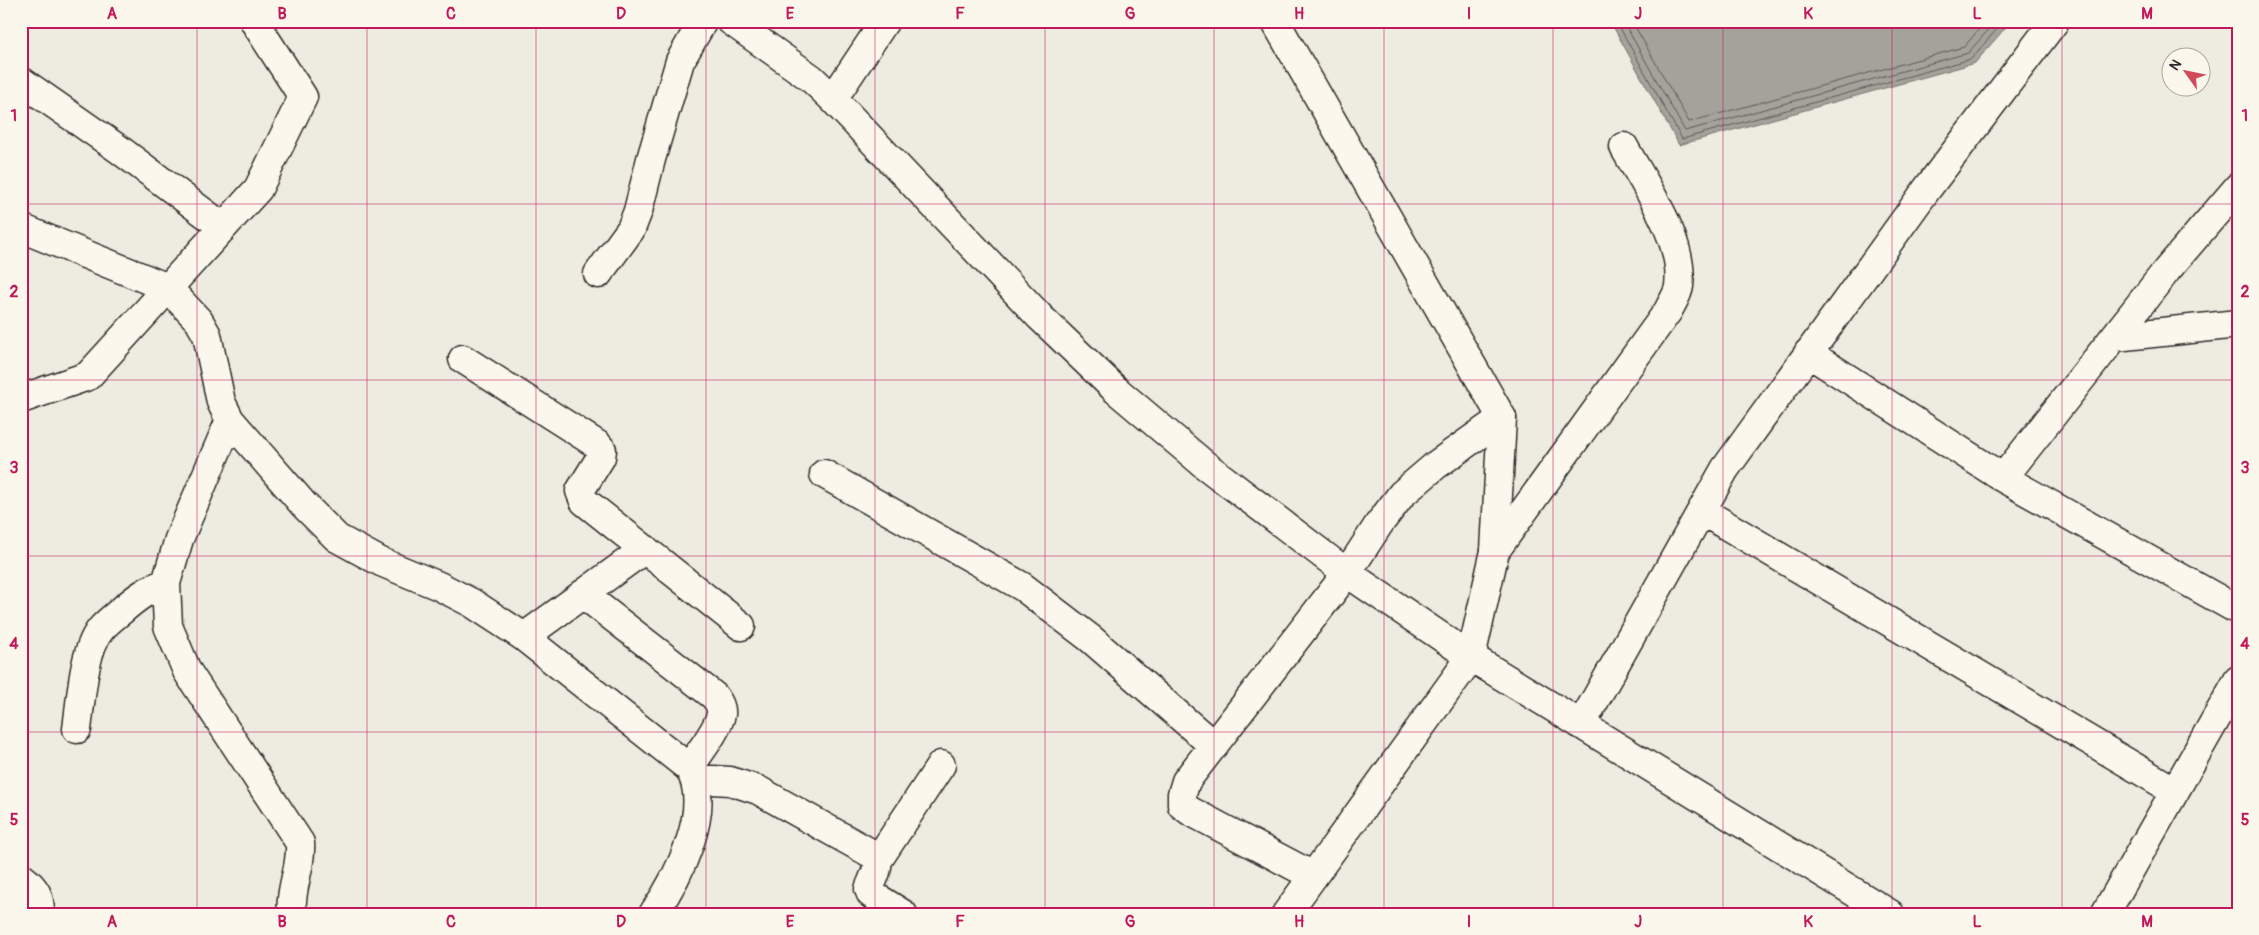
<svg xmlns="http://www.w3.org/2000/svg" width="2259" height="935" viewBox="0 0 2259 935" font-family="Pangolin,sans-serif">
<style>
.water{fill:#a4a29a;stroke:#74726e}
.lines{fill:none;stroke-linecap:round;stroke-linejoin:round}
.shore{stroke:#5b5b57;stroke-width:1}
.street-casing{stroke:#2b2b2b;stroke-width:31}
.secondary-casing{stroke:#2b2b2b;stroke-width:31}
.street{stroke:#fbf7ec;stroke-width:28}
.secondary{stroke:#fbf7ec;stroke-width:28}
.grid{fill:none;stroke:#c2185b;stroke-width:1;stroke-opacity:0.55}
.neatline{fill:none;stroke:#c2185b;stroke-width:2}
.grid-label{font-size:16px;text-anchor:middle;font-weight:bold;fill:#c2185b}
</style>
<rect width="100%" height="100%" fill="#eeebe0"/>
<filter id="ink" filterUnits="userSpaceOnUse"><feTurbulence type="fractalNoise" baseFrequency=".02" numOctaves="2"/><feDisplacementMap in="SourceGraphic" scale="10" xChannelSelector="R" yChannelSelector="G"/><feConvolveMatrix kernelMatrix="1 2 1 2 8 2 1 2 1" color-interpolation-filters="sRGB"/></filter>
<g filter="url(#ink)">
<path class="water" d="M1610,21H2011L1975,63L1679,145Z"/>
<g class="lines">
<path class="shore" d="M1616,21L1682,139L1971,59L2004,21
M1623,21L1685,131L1968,53L1996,21
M1632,21L1689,122L1964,47L1986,21"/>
<defs>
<path id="street" d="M731,21L811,78L833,99L1040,317L1116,390L1205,465L1347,573L1471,657L1890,914
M21,81L120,150L223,227
M833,99L885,21
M21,228L168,288L199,321L207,335L221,402L230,420L304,505L337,538L381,562L439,586L472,603L524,637L689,768C714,809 678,878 653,914
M598,274L631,229L638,211L651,159L680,61L703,21
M2115,337L2238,324
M1808,353L2003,478L2238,610
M463,359L598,445L602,450L601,457L580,491L584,501L741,626
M230,420L179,539L166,583L168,626L187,671L300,843C302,867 289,890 292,914
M824,474L1023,587L1091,639L1214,746
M2003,478L2167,270L2238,187
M1702,511L2175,791
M1495,551L1668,311C1671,304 1678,295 1679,286C1685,241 1646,187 1624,147
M583,594L714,696C718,701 722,707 721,714C718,730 698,754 689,768
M524,637L645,549
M1581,725L1725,469L1927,189L2055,21
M77,729C81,701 83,650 101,629C107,622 115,616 121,611C136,598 148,589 166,583
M696,779L730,781L758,790L874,855C882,865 873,878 869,889L871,894L903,914
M878,860L941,765
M1313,876L1190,811L1182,805V794L1186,781L1347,573L1379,524L1402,494L1436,465L1502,418
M21,877C36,888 40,896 40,914
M2105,914L2238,680"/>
<path id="secondary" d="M1275,21L1502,418L1495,551L1471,657L1286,914
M21,399L88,376L258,189L303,97L254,21"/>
</defs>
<use href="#street" class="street-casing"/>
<use href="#secondary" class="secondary-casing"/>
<use href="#street" class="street"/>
<use href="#secondary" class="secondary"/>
</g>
</g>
<path class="grid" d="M197,21V914M367,21V914M536,21V914M706,21V914M875,21V914M1045,21V914M1214,21V914M1384,21V914M1553,21V914M1723,21V914M1892,21V914M2062,21V914M21,204H2238M21,380H2238M21,556H2238M21,732H2238"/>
<rect width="2259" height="935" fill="none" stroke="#fbf7ec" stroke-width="55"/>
<g transform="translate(2186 72) rotate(303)"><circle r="24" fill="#fbf7ec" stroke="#a8a59f"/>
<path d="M0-4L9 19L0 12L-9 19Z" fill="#d1495b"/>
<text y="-8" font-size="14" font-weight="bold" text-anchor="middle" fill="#2b2b2b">N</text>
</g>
<rect x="28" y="28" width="2204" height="880" class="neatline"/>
<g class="grid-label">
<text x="112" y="19">A</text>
<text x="282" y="19">B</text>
<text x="451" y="19">C</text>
<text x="621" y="19">D</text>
<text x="790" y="19">E</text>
<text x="960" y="19">F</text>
<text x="1130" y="19">G</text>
<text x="1299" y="19">H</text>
<text x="1469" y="19">I</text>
<text x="1638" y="19">J</text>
<text x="1808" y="19">K</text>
<text x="1977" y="19">L</text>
<text x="2147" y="19">M</text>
<text x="14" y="121">1</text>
<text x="2245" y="121">1</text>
<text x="14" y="297">2</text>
<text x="2245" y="297">2</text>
<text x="14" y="473">3</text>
<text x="2245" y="473">3</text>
<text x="14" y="649">4</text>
<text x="2245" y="649">4</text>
<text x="14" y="825">5</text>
<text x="2245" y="825">5</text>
<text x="112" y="927">A</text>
<text x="282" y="927">B</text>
<text x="451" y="927">C</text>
<text x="621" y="927">D</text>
<text x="790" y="927">E</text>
<text x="960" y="927">F</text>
<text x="1130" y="927">G</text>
<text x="1299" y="927">H</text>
<text x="1469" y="927">I</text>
<text x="1638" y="927">J</text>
<text x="1808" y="927">K</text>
<text x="1977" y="927">L</text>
<text x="2147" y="927">M</text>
</g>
</svg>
